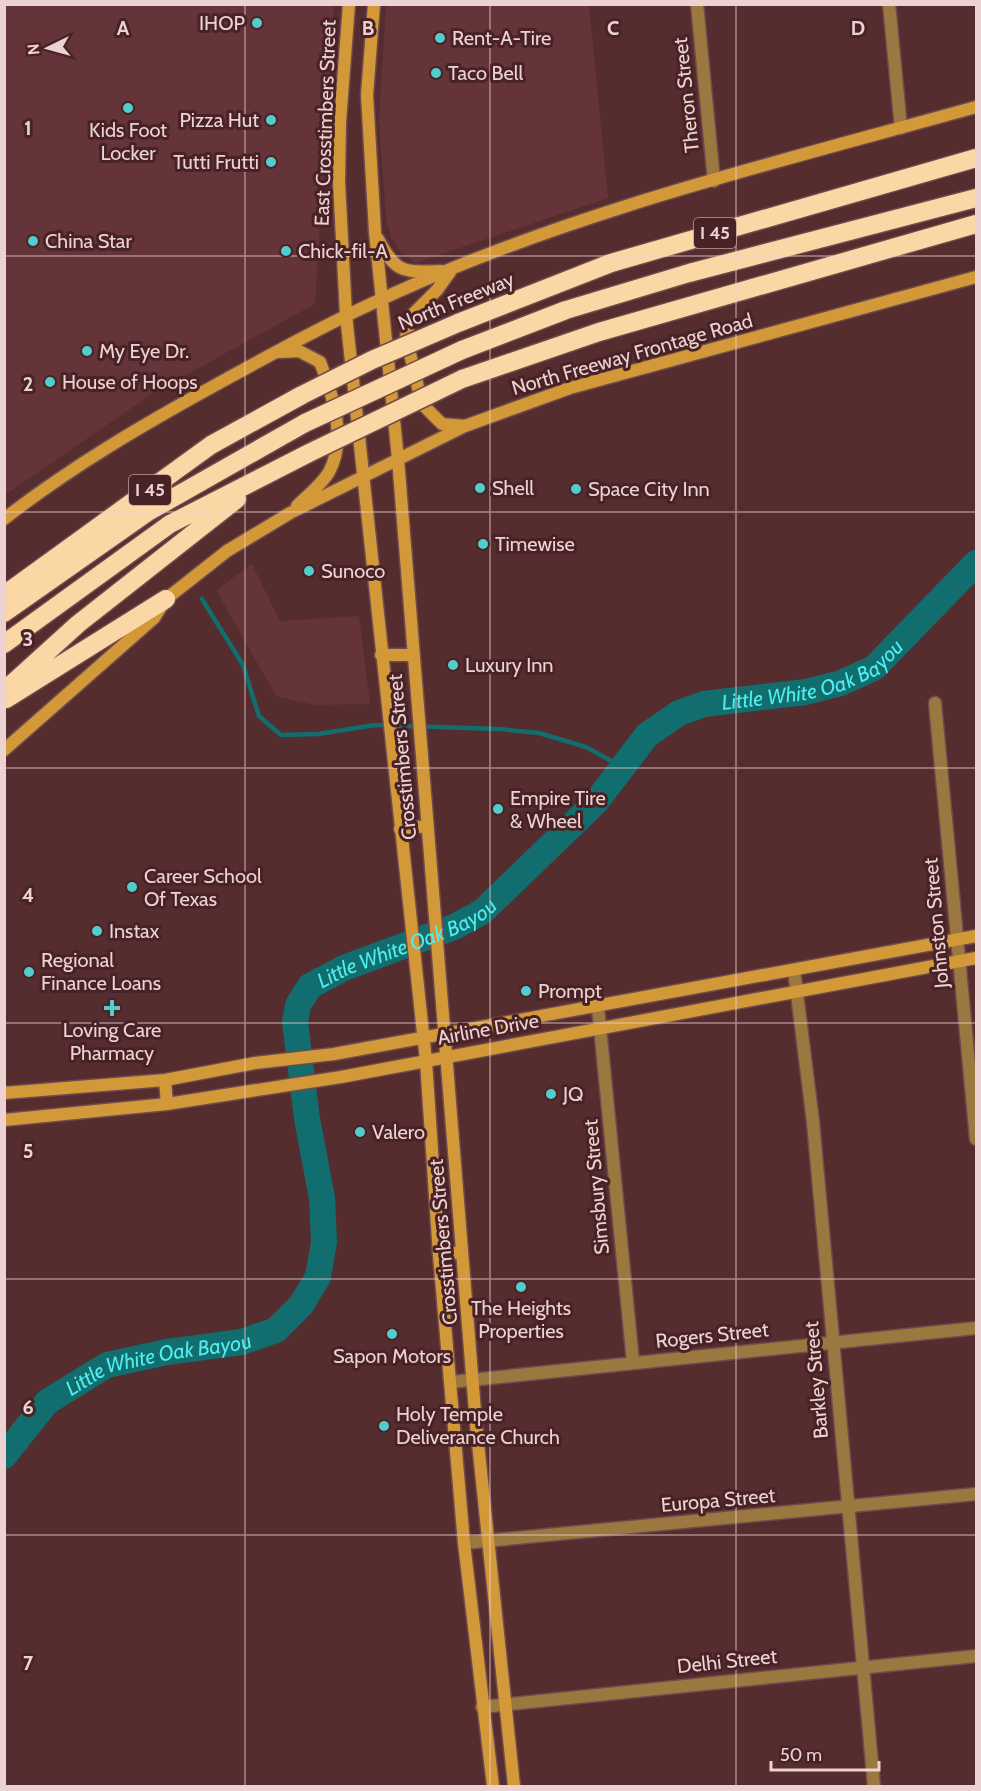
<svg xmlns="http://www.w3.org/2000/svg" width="981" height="1791" viewBox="0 0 981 1791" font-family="Cabin,sans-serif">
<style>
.built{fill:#643438}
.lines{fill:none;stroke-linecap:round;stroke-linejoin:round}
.stream{stroke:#116d6e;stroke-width:4.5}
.river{stroke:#116d6e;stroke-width:26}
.minor-casing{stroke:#704b4c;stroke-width:15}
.secondary-casing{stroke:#704b4c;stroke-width:15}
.motorway-casing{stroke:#704b4c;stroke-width:21}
.minor{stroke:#9c7841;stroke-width:12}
.secondary{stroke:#d39939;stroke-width:12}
.motorway{stroke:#fbd7a5;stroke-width:18}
.motorway-bridge-casing{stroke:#704b4c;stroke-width:21;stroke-linecap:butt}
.motorway-bridge{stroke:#fbd7a5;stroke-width:18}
.grid{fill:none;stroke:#ecd2d2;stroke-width:1.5;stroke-opacity:0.55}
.poi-dot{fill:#52cdce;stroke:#492226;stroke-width:2}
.labels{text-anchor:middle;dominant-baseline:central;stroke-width:6;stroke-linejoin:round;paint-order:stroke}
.shield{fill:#492226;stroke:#bb9d9e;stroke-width:1.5}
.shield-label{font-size:18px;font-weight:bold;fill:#ecd2d2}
.poi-label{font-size:20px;fill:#ecd2d2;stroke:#492226;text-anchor:start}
.street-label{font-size:20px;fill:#ecd2d2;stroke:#492226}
.water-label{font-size:21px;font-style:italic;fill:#50edef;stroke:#492226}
.grid-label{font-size:20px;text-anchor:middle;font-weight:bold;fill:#ecd2d2;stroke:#492226;stroke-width:6;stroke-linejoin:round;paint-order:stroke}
</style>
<rect width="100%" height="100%" fill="#552d2f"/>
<path class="built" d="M5,4L334,5L315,304L155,392L5,495Z
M386,5H589L608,198L415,263L400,251L391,238L386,219L379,119Z
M252,564L280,621L359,616L370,704L315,705L276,696L216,590Z"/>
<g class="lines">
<path class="stream" d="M202,599L243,665L259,716L281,735L318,734L375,725L499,729L539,733L586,747L622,767"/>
<path class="river" id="s1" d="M4,1456L47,1402L107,1365L167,1352L242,1342L276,1330L301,1305L318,1277L324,1242L322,1198L307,1119L295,1022L298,1005L310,986L344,968L454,927L482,912L596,802L647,735L679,713L704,704L806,692L841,683L874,668L976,563"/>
<defs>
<path id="minor" d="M697,4L714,181
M889,4L901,128
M935,703L976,1139
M794,970L813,1122L874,1786
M598,1007L633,1362
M451,1382L976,1328
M464,1543L976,1494
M482,1707L976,1656"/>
<path id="secondary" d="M349,4L340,122L339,182L346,315L426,1061L439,1255L464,1543L493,1786
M374,4L367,95L375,232L398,459L476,1424L514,1786
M378,239C396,274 404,272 441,271
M450,272L437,290L410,317L406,337L422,404L442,424L465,426
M280,352L299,351L320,362C333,395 347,439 329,472C322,484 307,496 297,506
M4,519C72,466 146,423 221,382C279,350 336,319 397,292C581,209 782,161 976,107
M381,655H414
M4,750L154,618L166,599L227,551L290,513L465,426L570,388L976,277
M400,829L427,826
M165,1080L167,1104
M4,1093L165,1080L255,1063L334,1054L976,936
M4,1120L167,1104L341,1077L976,958
M439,1255L462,1252"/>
<path id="motorway" d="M458,323L611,263L976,158
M462,350L566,310L689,273L976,198
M462,379L599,332L976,224
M4,595L211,445L302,395
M4,613L148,512L305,423
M4,644L170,524L309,453
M4,691L78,624L237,499
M6,699L166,599"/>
</defs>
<use href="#minor" class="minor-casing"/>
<use href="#secondary" class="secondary-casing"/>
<use href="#motorway" class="motorway-casing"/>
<use href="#minor" class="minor"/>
<use href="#secondary" class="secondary"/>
<use href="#motorway" class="motorway"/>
<defs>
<path id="motorway-bridge" d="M302,395L372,360L458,323
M305,423L462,350
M309,453L462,379"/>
</defs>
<use href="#motorway-bridge" class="motorway-bridge-casing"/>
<use href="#motorway-bridge" class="motorway-bridge"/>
</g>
<path class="grid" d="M245,4V1786M490,4V1786M736,4V1786M4,256H976M4,512H976M4,768H976M4,1023H976M4,1279H976M4,1535H976"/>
<g class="poi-dot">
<circle cx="257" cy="23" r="6"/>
<circle cx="440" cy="38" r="6"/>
<circle cx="436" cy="73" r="6"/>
<circle cx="128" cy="108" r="6"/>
<circle cx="271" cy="120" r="6"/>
<circle cx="271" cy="162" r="6"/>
<circle cx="33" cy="241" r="6"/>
<circle cx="286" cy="251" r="6"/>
<circle cx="87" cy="351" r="6"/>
<circle cx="50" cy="382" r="6"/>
<circle cx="480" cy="488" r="6"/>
<circle cx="576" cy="489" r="6"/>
<circle cx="483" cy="544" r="6"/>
<circle cx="309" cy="571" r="6"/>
<circle cx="453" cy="665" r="6"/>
<circle cx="498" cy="809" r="6"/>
<circle cx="132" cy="887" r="6"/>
<circle cx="97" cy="931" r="6"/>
<circle cx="29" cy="972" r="6"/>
<circle cx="526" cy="991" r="6"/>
<path d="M109 999h6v6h6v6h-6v6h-6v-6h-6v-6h6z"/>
<circle cx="551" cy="1094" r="6"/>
<circle cx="360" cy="1132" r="6"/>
<circle cx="521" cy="1287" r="6"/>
<circle cx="392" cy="1334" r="6"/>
<circle cx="384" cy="1426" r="6"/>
</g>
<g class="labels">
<g class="shield">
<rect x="694" y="218" width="42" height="30" rx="4.5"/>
<rect x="129" y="475" width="42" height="30" rx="4.5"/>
</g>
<g class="shield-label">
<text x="715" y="233">I 45</text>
<text x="150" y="490">I 45</text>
</g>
<g class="poi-label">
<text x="245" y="23" text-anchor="end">IHOP</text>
<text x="452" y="38">Rent-A-Tire</text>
<text x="448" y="73">Taco Bell</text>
<text x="259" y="120" text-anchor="end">Pizza Hut</text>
<text x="128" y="130" text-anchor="middle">Kids Foot<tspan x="128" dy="23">Locker</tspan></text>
<text x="259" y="162" text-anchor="end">Tutti Frutti</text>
<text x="45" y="241">China Star</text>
<text x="298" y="251">Chick-fil-A</text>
<text x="99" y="351">My Eye Dr.</text>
<text x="62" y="382">House of Hoops</text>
<text x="492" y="488">Shell</text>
<text x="588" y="489">Space City Inn</text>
<text x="495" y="544">Timewise</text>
<text x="321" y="571">Sunoco</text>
<text x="465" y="665">Luxury Inn</text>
<text x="510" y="798">Empire Tire<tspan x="510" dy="23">&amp; Wheel</tspan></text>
<text x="144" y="876">Career School<tspan x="144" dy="23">Of Texas</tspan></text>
<text x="109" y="931">Instax</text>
<text x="41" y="960">Regional<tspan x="41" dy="23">Finance Loans</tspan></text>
<text x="538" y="991">Prompt</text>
<text x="112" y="1030" text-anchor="middle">Loving Care<tspan x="112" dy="23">Pharmacy</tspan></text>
<text x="563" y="1094">JQ</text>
<text x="372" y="1132">Valero</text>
<text x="521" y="1308" text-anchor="middle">The Heights<tspan x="521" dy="23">Properties</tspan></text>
<text x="392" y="1356" text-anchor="middle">Sapon Motors</text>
<text x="396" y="1414">Holy Temple<tspan x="396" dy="23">Deliverance Church</tspan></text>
</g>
<g class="street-label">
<text transform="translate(686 95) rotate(-96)">Theron Street</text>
<text transform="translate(325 123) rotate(-88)">East Crosstimbers Street</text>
<text transform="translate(456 301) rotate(-22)">North Freeway</text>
<text transform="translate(632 354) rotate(-16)">North Freeway Frontage Road</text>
<text transform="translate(402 757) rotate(-95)">Crosstimbers Street</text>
<text transform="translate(936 923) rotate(-95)">Johnston Street</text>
<text transform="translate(488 1029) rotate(-10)">Airline Drive</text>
<text transform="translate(596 1187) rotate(-95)">Simsbury Street</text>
<text transform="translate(443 1242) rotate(-95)">Crosstimbers Street</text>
<text transform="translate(712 1335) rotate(-6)">Rogers Street</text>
<text transform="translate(816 1380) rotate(-95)">Barkley Street</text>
<text transform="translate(718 1500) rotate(-5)">Europa Street</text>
<text transform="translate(727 1661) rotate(-6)">Delhi Street</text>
</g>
<g class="water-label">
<text stroke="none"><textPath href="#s1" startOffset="1288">Little White Oak Bayou</textPath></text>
<text stroke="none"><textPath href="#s1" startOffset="784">Little White Oak Bayou</textPath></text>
<text stroke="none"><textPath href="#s1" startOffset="189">Little White Oak Bayou</textPath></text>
</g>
</g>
<g class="grid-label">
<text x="123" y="35">A</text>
<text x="368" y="35">B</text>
<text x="613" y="35">C</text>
<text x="858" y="35">D</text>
<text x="28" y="135">1</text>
<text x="28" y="391">2</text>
<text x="28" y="646">3</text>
<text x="28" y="902">4</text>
<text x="28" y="1158">5</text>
<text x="28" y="1414">6</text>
<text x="28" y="1670">7</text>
</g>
<rect width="981" height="1791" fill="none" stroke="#ecd2d2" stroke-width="12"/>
<g transform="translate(48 48) rotate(265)" stroke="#492226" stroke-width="4.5" paint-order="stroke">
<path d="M0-4.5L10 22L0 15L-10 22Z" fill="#ecd2d2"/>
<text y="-9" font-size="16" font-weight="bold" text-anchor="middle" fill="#ecd2d2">N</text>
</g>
<path d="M771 1761v9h108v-9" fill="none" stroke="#ecd2d2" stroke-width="3"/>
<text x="780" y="1761" font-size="18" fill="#ecd2d2" stroke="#492226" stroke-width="4.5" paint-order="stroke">50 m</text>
</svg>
